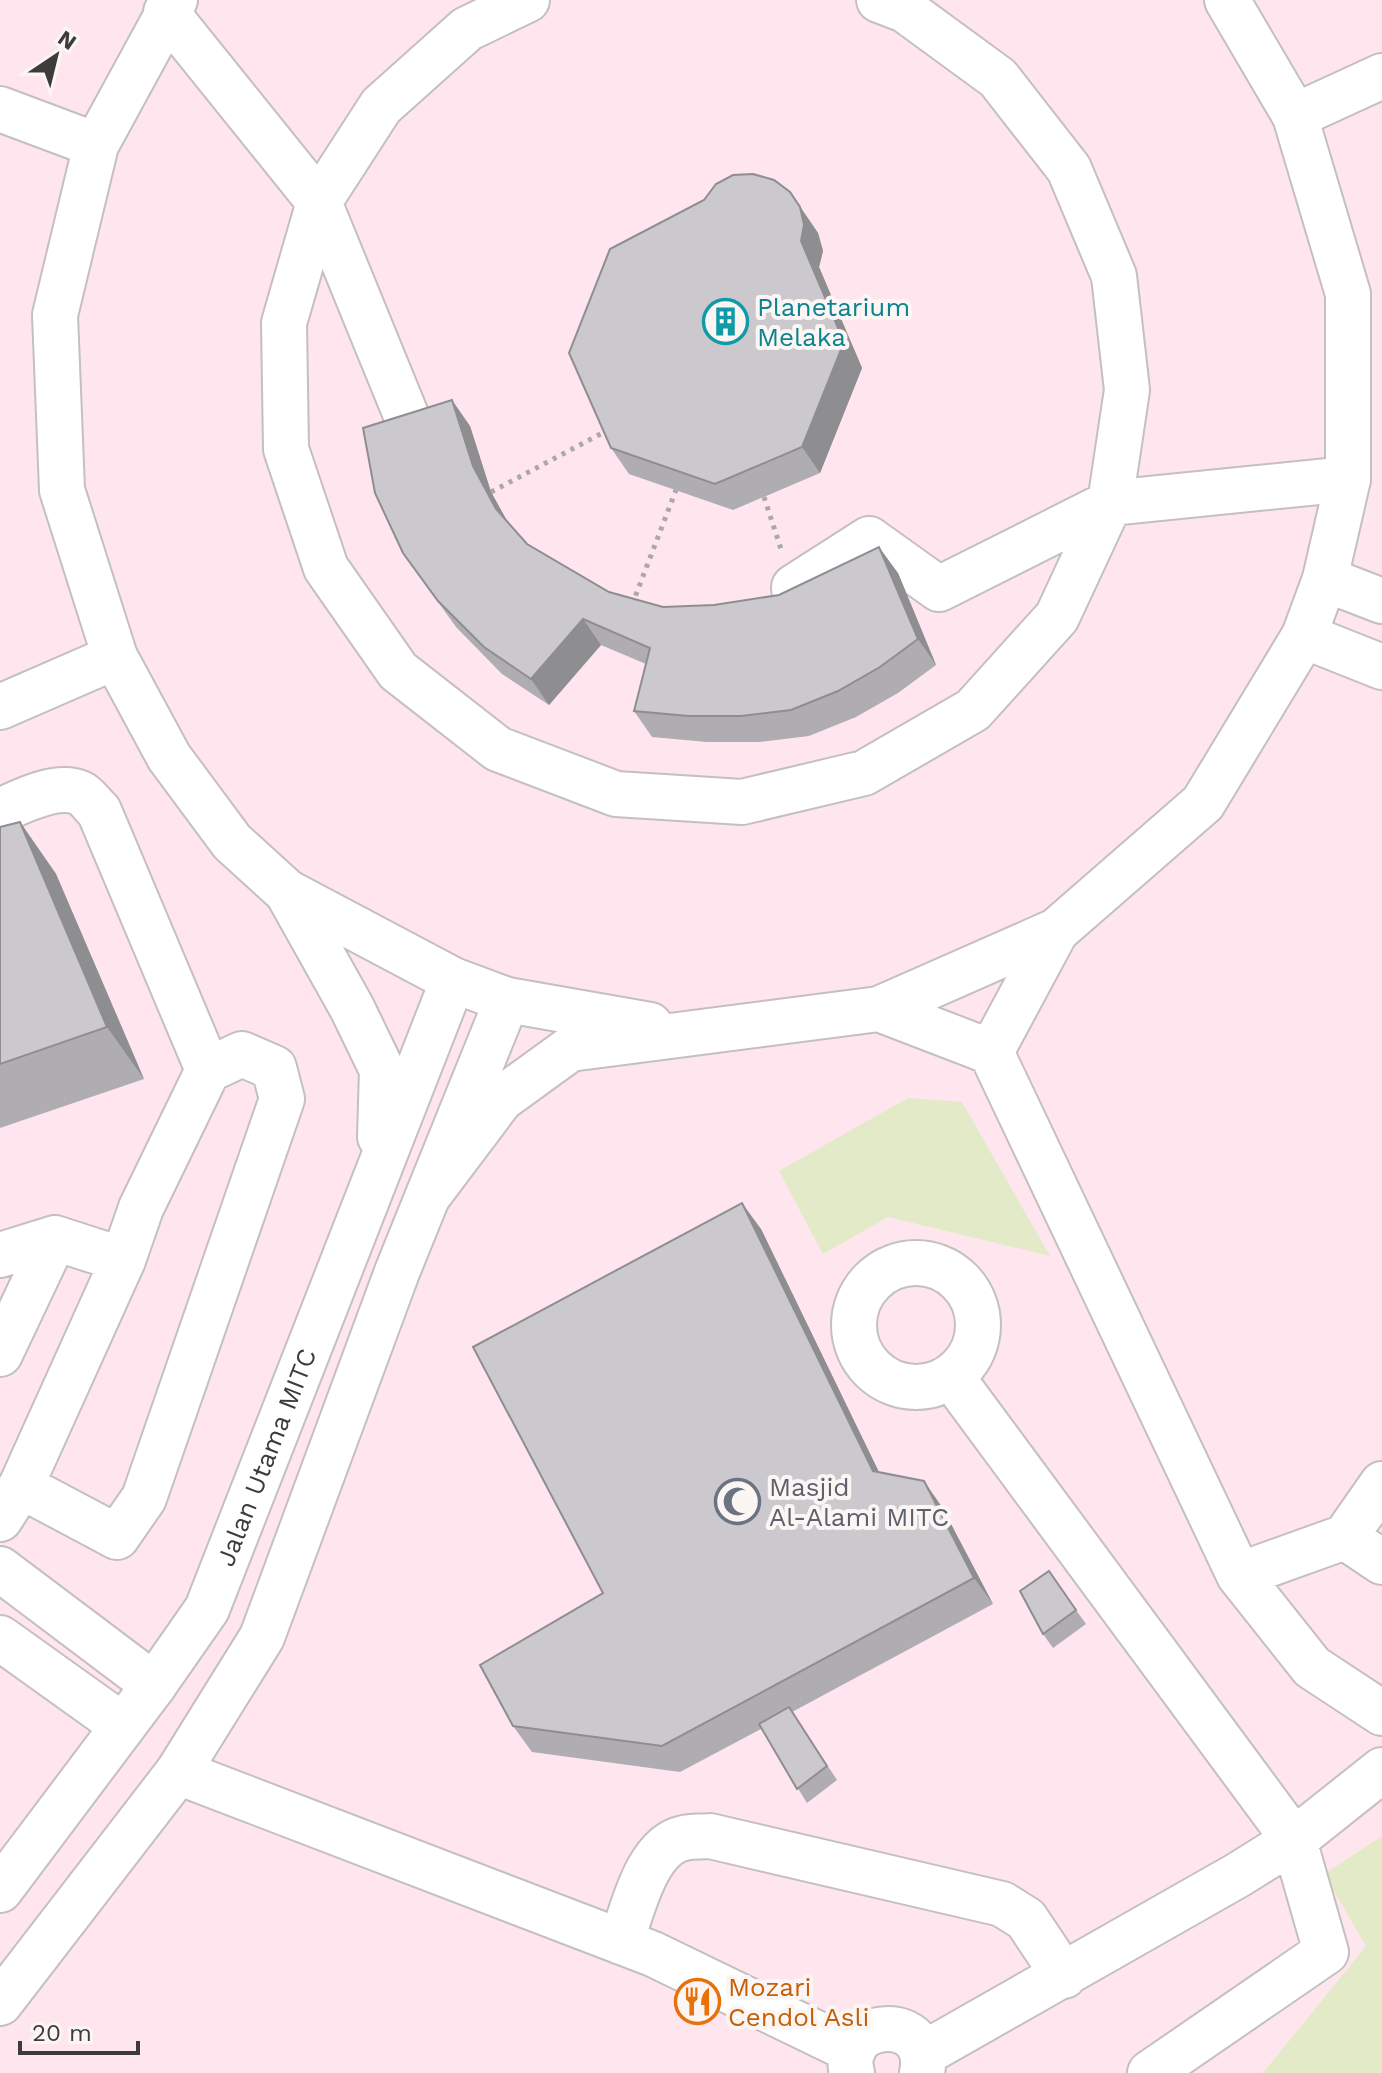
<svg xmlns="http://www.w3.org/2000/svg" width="1382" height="2073" viewBox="0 0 1382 2073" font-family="'Work Sans',sans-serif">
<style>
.commercial{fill:#ffe5ee}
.green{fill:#e3eac8}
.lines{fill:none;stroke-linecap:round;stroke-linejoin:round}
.minor-casing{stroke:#c4c0bd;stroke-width:48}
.major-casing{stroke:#c4c0bd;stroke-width:48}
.path{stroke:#aba8a5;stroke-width:5;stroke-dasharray:4 6;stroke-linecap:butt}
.minor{stroke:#fff;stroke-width:44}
.major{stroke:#fff;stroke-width:44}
.wall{fill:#afadb1}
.shaded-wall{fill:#8e8d90}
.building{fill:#cbc9ce;stroke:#8e8d90;stroke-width:2}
.labels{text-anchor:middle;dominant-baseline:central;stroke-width:8;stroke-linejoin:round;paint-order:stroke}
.culture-label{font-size:26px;fill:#0d838f;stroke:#fbf6f3;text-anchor:start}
.street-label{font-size:26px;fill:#3e3c3b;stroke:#fbf6f3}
.worship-label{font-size:26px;fill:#5b616d;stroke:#fbf6f3;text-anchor:start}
.food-label{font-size:26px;fill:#c56008;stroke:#fbf6f3;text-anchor:start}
</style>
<rect width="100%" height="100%" fill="#fbf6f3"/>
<path class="commercial" d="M0,0H1382V2073H0Z"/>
<path class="green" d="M908,1098L962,1102L1050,1256L888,1217L823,1254L779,1171Z
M1382,1836V2073H1263L1366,1946L1324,1874Z"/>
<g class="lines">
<defs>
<path id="minor" d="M527,0L467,29L381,106L319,202L284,323L286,449L326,568L398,671L498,749L616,794L742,802L864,773L973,710L1057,617L1110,503L1127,390L1114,276L1069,169L998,78L905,10L879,0
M166,12L319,202L417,442
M0,109L96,145
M1295,116L1382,76
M1325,579L1382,601
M797,621L794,587L869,539L939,589L1110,503L1348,479
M1304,636L1382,667
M0,707L115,657
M0,811C21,801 57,783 80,793C87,796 93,806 99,811L208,1070
M879,1009L991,1052L1239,1575L1312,1667L1382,1713
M991,1052L1056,931
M0,1255L55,1238L123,1260
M854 1325a62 62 0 1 1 124 0a62 62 0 1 1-124 0Z
M0,1354L55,1238
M951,1376L1294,1840L1326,1952L1150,2073
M0,1519L21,1486L123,1260L141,1208L208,1070L242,1054L274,1068L282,1099L144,1498L117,1537L21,1486
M1345,1537L1382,1562
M0,1569L154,1685
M1239,1575L1345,1537L1382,1484
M0,1638L123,1726
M178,1772L653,1954L853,2051
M621,1942C633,1909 646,1846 684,1838C692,1836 701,1837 710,1836L1002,1904L1026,1919L1064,1976
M923,2054L1238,1875L1294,1840L1382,1770
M852,2073C837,2018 934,2011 922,2073"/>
<g id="major">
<path d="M175,0L96,145L55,315L62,490L115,657L169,757L232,842L287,892L453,980L507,1000L650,1025"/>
<path d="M287,892L352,1008L382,1070L380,1137"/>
<path d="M428,1196L501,1099L570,1049L879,1009L1056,931L1203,803L1304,636L1325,579L1348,479V294L1295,116L1227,0"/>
<path id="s1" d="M0,1890L154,1685L207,1609L453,980"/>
<path d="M0,2003L178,1772L262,1637L397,1272L507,1000"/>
</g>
</defs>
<use href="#minor" class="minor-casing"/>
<use href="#major" class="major-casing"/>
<path class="path" d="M491,492L608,430
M764,497L781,549
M632,605L676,490"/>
<use href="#minor" class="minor"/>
<use href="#major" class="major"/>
</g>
<path class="wall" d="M790,192L818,233L823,251L819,267L862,368L820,473L733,510L629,474L611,448Z
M470,426L491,492L507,521L527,544L609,592L663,607L714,605L779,595L898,573L936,665L898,693L856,717L809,736L759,742H707L652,737L634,711L646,664L601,645L549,705L502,674L456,627L403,553Z
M20,822L56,874L144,1079L0,1128V827Z
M761,1229L879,1472L942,1507L993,1604L792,1712L837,1780L807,1803L761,1729L680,1772L532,1752L513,1726L603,1593Z
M1076,1610L1086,1624L1053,1648L1043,1634Z"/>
<path class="shaded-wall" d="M790,192L818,233L823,251L819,267L862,368L820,473L802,447L801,241Z
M452,400L470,426L491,492L515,535L496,509L473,466Z
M879,547L898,573L936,665L918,639Z
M583,619L601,645L549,705L531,679Z
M20,822L56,874L144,1079L107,1027Z
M742,1203L761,1229L891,1497L873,1471Z
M924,1481L942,1507L993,1604L974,1578Z"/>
<path class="building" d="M753,174L774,180L790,192L800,207L804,225L801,241L844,342L802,447L715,484L611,448L569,353L610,249L704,200L716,184L733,175Z
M452,400L473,466L496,509L527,544L609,592L663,607L714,605L779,595L879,547L918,639L880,667L838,691L791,710L741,716H688L634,711L650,648L583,619L531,679L484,647L438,601L403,553L375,493L363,428Z
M20,822L107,1027L0,1064V827Z
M742,1203L873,1471L924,1481L974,1578L662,1746L513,1726L480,1665L603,1593L473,1347Z
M1049,1571L1076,1610L1043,1634L1020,1591Z
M789,1707L827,1766L797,1789L759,1724Z"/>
<defs>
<symbol id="building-ring" viewBox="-11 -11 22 22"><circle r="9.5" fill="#fbf6f3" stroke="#0f9aa8" stroke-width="1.5"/><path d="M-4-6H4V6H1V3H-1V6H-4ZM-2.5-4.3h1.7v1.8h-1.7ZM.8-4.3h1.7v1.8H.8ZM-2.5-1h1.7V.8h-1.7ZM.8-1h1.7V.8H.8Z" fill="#0f9aa8"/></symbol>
<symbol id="mosque-ring" viewBox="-11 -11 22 22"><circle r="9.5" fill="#fbf6f3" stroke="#6b7280" stroke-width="1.5"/><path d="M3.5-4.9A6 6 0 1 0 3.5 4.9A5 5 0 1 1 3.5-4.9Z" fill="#6b7280"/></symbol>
<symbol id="restaurant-ring" viewBox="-11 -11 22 22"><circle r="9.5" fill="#fbf6f3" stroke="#e8710a" stroke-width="1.5"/><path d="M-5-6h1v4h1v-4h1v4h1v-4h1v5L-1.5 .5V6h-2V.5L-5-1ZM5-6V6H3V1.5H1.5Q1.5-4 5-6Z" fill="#e8710a"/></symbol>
</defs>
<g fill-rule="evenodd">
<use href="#building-ring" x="700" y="296" width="51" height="51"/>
<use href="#mosque-ring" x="712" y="1476" width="51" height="51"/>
<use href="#restaurant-ring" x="672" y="1976" width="51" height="51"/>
</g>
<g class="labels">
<g class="culture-label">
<text x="757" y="307">Planetarium<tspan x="757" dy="30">Melaka</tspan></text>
</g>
<g class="street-label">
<text stroke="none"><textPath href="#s1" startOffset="512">Jalan Utama MITC</textPath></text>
</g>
<g class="worship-label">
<text x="769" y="1487">Masjid<tspan x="769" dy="30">Al-Alami MITC</tspan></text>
</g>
<g class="food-label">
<text x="728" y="1987">Mozari<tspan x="728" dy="30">Cendol Asli</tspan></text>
</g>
</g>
<g transform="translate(56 56) rotate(35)" stroke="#fbf6f3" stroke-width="6" paint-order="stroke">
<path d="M0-6L14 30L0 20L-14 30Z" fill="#3e3c3b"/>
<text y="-12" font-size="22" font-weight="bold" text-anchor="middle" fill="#3e3c3b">N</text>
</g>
<path d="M20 2041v12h118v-12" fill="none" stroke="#3e3c3b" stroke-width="4"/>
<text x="32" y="2041" font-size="24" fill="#3e3c3b" stroke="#fbf6f3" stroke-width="6" paint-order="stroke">20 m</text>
</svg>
